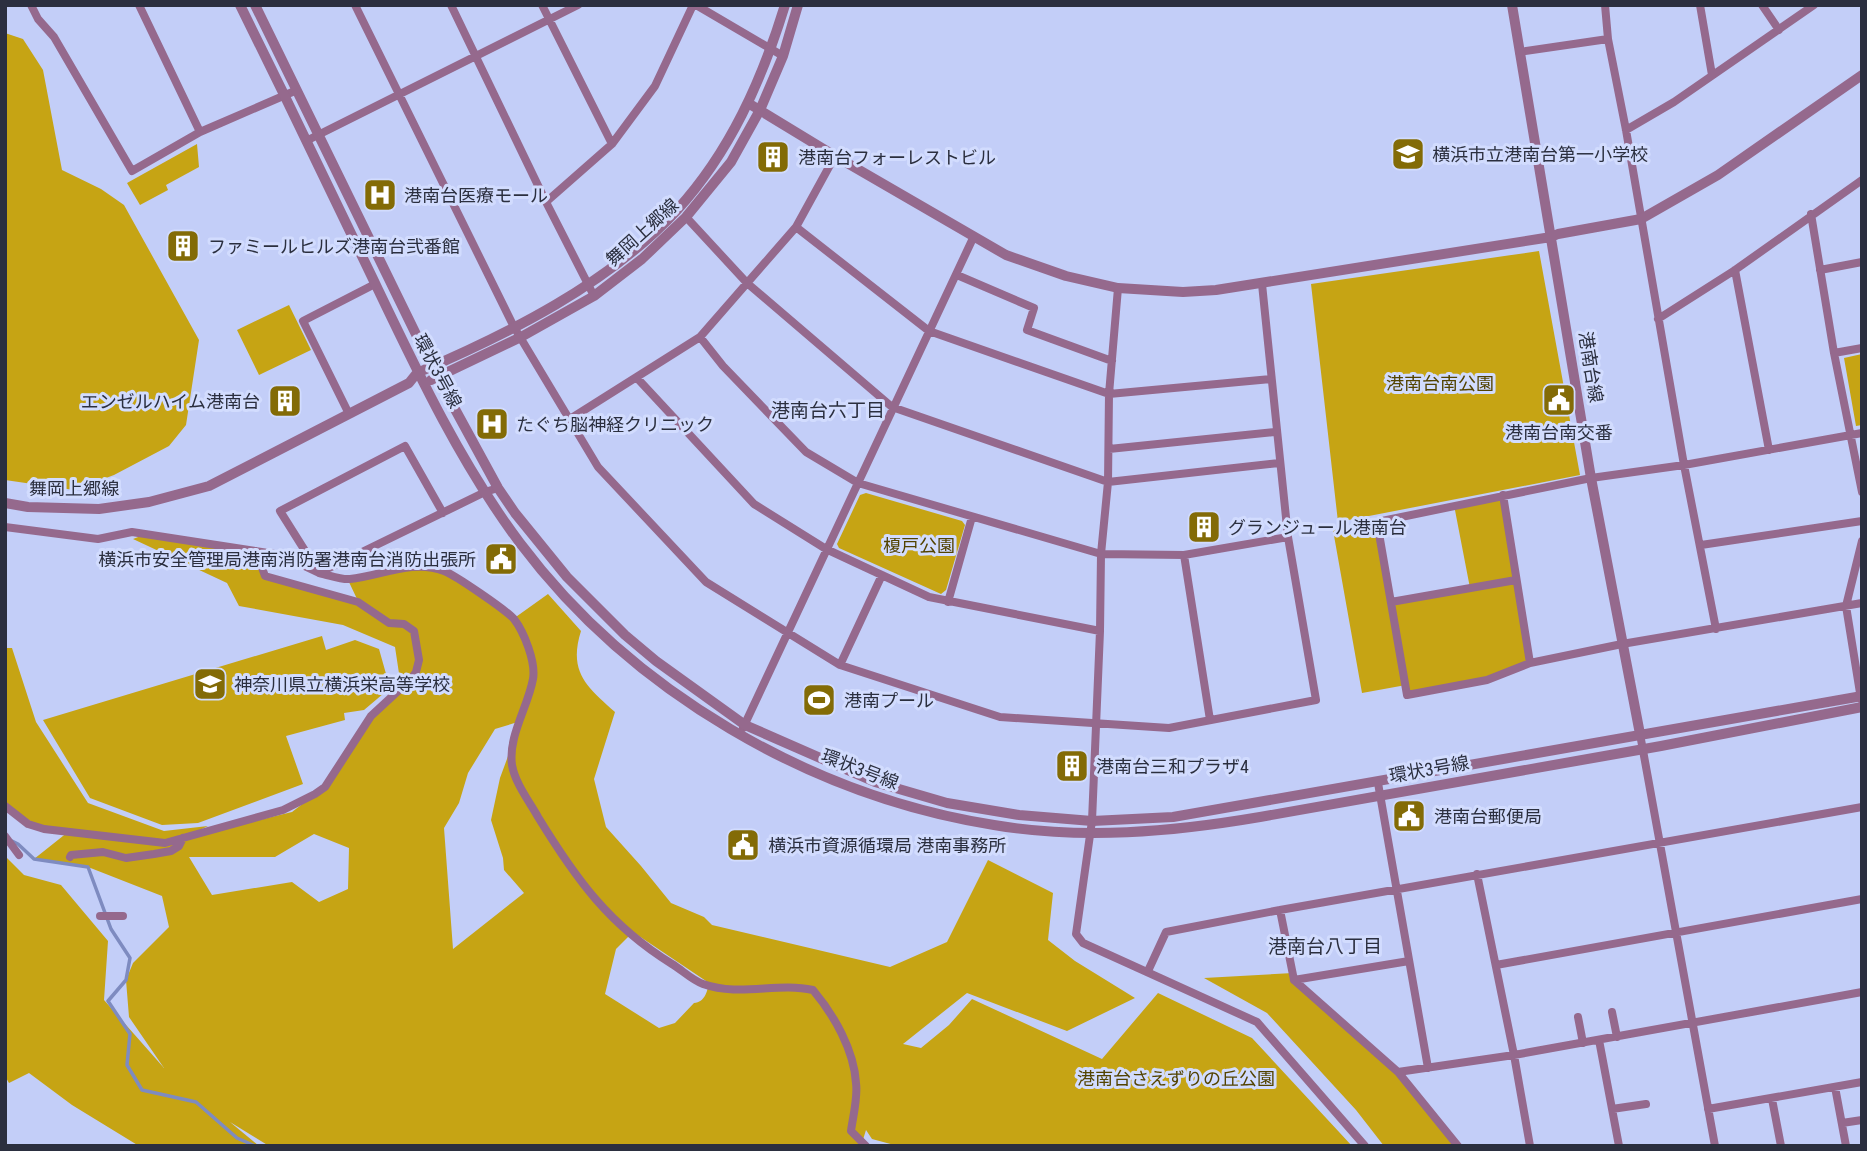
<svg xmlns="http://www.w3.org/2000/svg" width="1867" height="1151" viewBox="0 0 1867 1151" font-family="'Roboto Condensed','Noto Sans JP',sans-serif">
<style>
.green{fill:#c6a414;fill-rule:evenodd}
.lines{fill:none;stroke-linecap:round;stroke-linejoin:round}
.stream{stroke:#7e8bc0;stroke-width:3.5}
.minor{stroke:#95698d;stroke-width:8}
.tertiary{stroke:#95698d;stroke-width:10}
.labels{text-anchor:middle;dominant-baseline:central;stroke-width:6;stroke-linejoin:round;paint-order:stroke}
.poi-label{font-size:18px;fill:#2b2f3f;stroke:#d2dcfe;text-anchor:start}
.street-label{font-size:18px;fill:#2b2f3f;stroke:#d2dcfe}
.park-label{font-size:18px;fill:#534301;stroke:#d2dcfe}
.neighbourhood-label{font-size:19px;fill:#2b2f3f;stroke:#d2dcfe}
</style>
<rect width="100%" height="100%" fill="#c3cef8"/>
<path class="green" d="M5,33L23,39L43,70L62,170L101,189L124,205L199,340L186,425L169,446L114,475L74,490L5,480Z
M197,144L199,167L166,185L168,190L140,205L127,183Z
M1539,251L1580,475L1338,522L1311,284Z
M289,305L311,350L259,375L237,330Z
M1862,354V425L1856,426L1844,358Z
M866,493L962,521L965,525L946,590L941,594L839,548L837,544L860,495Z
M1503,495L1530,663L1487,680L1407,695L1406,685L1362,693L1333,530L1377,522L1392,601L1470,588L1454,505Z
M146,534L258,551L266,576L358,601L348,580L393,569L445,571L513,619L548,594L581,631C568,672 587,687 615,712L594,779L606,827L641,866L671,903L704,917L712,925L890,967L947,942L988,860L1053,893L1048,940L1075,961L1135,998L1067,1031L967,993L903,1044L921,1048L949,1025L972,999L1102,1059L1158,993L1252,1038L1352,1146H898L872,1139L866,1130L861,1146H269L230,1122L259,1146H139L72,1105L29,1073L9,1083L5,1076V856L24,875L61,885L108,941L104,1000L164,1068L129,1017L126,980L133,963L169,927L162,896L88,867L34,859L68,832L44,829L5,806V648H12L36,722L88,803L164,831L208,826L184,838L292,812L322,789L367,723L412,676L400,680L395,647L343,625L239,606L227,583L133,539ZM521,721L500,778L491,820L503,858L504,870L524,893L453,949L444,828L459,803L468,773L495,729ZM314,834L349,848L348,889L319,902L292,882L212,895L189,857H275ZM633,932L709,983C707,992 705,1002 694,1003L675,1023L659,1028L605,994L616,949Z
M322,636L326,650L355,640L379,649L390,688L364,710L344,713L345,720L286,736L303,784L198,823L162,825L90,798L43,720Z
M1293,973L1294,980L1398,1072L1458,1146H1384L1356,1110L1267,1013L1204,978Z"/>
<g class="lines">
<path class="stream" d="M12,841L18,844L34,859L88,867L111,929L130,958L126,980L108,1001L130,1034L127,1065L142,1090L196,1102L237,1138L255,1146"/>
<path class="minor" d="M31,5L38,19L54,37L132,171L200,132L297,90
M139,5L200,132
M355,5L514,327L598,467L706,582L840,665L1000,717L1169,728L1316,700L1288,537
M451,5L546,202
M542,5L612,144
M696,5L783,56
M1605,5L1608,39L1626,130L1684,465L1716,629
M1700,5L1712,75
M1762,5L1779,30
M1519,52L1608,39
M1626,130L1674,102L1814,5
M306,141L578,5
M1811,214L1834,353L1862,492
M686,217L747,283L892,407L1108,482L1279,463
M796,227L929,331L1109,394L1271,379
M1735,270L1769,450
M1820,270L1862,262
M957,275L1034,308L1027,330L1112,361
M1118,288L1109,394L1108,482L1101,554L1100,631L1092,821L1076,934L1083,943L1257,1022L1365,1146
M594,296L546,202L612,144L655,86L693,5
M1658,319L1735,270L1862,180
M700,337L723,366L806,452L858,483L1101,554L1184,555
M1834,353L1862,348
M637,378L754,504L826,549L929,597L1100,631
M349,414L303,321L375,284
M570,419L700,337L796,227L835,156
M1862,433L1684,465L1591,478L1377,522L1407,695L1487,680L1530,663L1622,644L1862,603
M1109,449L1275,432
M1503,495L1530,663
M443,513L405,446L280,511L319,573C329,575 341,580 350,579C381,576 412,559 444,571C455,575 506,610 514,619C524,632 536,662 533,679C528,707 508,736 512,765C515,783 529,801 538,817C576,879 609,925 672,964C682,970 692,980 703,984C740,997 777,982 813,990C834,1015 854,1050 856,1083C858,1098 853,1116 851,1131L866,1146
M5,527L98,539L132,532L281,555L319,573L485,492L498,488
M1701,545L1862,521
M948,602L972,517
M1391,602L1516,580
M840,665L882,575
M1861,699L1846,606L1862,541
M1210,720L1184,555L1288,537L1262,284
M743,728L974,236
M1640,734L1715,1146
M1378,783L1428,1068
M5,806L28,824L44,829L165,843L283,810L315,794L325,787L371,716L411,679L416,672L419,660L414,631L404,624L389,623L358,602L265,576L256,551
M5,836L19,855
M70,857L71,855L103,852L126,858L154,854L171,851L179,846L183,838
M1477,874L1514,1055L1530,1146
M1280,910L1294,980L1409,961
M100,916H123
M1496,965L1862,899
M1148,971L1166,932L1280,910L1862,807
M1294,980L1398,1072
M1612,1012L1617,1037
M1578,1017L1583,1043
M1599,1040L1619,1146
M1835,1087L1846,1146
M1772,1099L1781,1146
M1612,1109L1646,1104
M1708,1109L1862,1082
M1842,1123L1862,1120
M1458,1146L1398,1072L1514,1055L1862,992"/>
<path class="tertiary" d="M240,5C285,96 329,187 373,279C416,369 460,463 520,543C632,692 811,796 994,825C1082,840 1172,832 1260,817L1661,746L1862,707
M255,5L432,367L498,488L515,513L567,577L625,635L656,661L745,725L875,782L947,803L1019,815L1092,821L1173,817L1862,696
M1512,5L1591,478L1640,734
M748,103L835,156L1006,255L1066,276L1118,288L1183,292L1216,290L1551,237L1558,234L1641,219L1718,175L1862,75
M431,380L521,337L594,296L642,259L686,217L731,162L760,110L783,56L798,5
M5,503L28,507L99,509L149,502L209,486L409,383L417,373C508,334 609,284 677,210C730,152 762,80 785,5"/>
</g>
<defs>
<symbol id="school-square" viewBox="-11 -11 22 22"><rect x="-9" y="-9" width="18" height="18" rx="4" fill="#836b06" stroke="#d2dcfe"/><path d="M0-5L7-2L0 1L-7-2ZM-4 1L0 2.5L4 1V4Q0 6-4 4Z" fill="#fff"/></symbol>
<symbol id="building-square" viewBox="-11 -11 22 22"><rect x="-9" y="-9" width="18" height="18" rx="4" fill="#836b06" stroke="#d2dcfe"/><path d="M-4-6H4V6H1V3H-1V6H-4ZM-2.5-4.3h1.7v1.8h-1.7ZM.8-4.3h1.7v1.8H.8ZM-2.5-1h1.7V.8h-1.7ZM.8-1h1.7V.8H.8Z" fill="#fff"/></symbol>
<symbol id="hospital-square" viewBox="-11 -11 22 22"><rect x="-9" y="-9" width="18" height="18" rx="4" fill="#836b06" stroke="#d2dcfe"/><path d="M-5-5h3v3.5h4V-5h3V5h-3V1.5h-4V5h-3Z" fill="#fff"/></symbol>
<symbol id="civic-square" viewBox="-11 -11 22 22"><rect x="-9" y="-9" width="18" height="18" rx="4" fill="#836b06" stroke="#d2dcfe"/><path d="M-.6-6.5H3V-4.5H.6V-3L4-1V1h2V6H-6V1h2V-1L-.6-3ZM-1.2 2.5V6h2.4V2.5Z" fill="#fff"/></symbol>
<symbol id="stadium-square" viewBox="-11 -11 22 22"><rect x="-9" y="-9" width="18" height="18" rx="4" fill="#836b06" stroke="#d2dcfe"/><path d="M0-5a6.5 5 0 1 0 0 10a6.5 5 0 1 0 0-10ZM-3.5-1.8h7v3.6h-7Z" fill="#fff"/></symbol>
</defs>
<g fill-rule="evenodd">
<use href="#school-square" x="1389" y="135" width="38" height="38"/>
<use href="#building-square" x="754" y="138" width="38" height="38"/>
<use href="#hospital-square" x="361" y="176" width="38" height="38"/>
<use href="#building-square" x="164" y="227" width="38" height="38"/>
<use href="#civic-square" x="1540" y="381" width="38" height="38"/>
<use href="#building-square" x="266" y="382" width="38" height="38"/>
<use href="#hospital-square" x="473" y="405" width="38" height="38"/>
<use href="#building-square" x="1185" y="508" width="38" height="38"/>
<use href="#civic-square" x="482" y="540" width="38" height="38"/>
<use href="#school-square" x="191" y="665" width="38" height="38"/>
<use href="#stadium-square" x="800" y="681" width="38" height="38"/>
<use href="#building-square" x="1053" y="747" width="38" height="38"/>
<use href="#civic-square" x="1390" y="797" width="38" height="38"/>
<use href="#civic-square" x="724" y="826" width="38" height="38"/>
</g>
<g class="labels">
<g class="poi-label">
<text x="1432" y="154">横浜市立港南台第一小学校</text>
<text x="798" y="157">港南台フォーレストビル</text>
<text x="404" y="195">港南台医療モール</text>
<text x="208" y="246">ファミールヒルズ港南台弐番館</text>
<text x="260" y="401" text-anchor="end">エンゼルハイム港南台</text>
<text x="516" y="424">たぐち脳神経クリニック</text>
<text x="1559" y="432" text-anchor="middle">港南台南交番</text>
<text x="1228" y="527">グランジュール港南台</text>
<text x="476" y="559" text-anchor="end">横浜市安全管理局港南消防署港南台消防出張所</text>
<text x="234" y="684">神奈川県立横浜栄高等学校</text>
<text x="844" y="700">港南プール</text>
<text x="1096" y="766">港南台三和プラザ4</text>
<text x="1434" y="816">港南台郵便局</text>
<text x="768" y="845">横浜市資源循環局 港南事務所</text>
</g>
<g class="street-label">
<text transform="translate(642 232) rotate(-42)">舞岡上郷線</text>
<text transform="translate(1591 367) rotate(81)">港南台線</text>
<text transform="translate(438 371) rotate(62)">環状3号線</text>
<text x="74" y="488">舞岡上郷線</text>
<text transform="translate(860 769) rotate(21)">環状3号線</text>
<text transform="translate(1429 769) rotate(-10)">環状3号線</text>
</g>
<g class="park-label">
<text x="1440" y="383">港南台南公園</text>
<text x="919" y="545">榎戸公園</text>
<text x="1176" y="1078">港南台さえずりの丘公園</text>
</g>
<g class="neighbourhood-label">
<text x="828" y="410">港南台六丁目</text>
<text x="1325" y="946">港南台八丁目</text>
</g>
</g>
<rect width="1867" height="1151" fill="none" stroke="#2b2f3f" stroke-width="14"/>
</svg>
